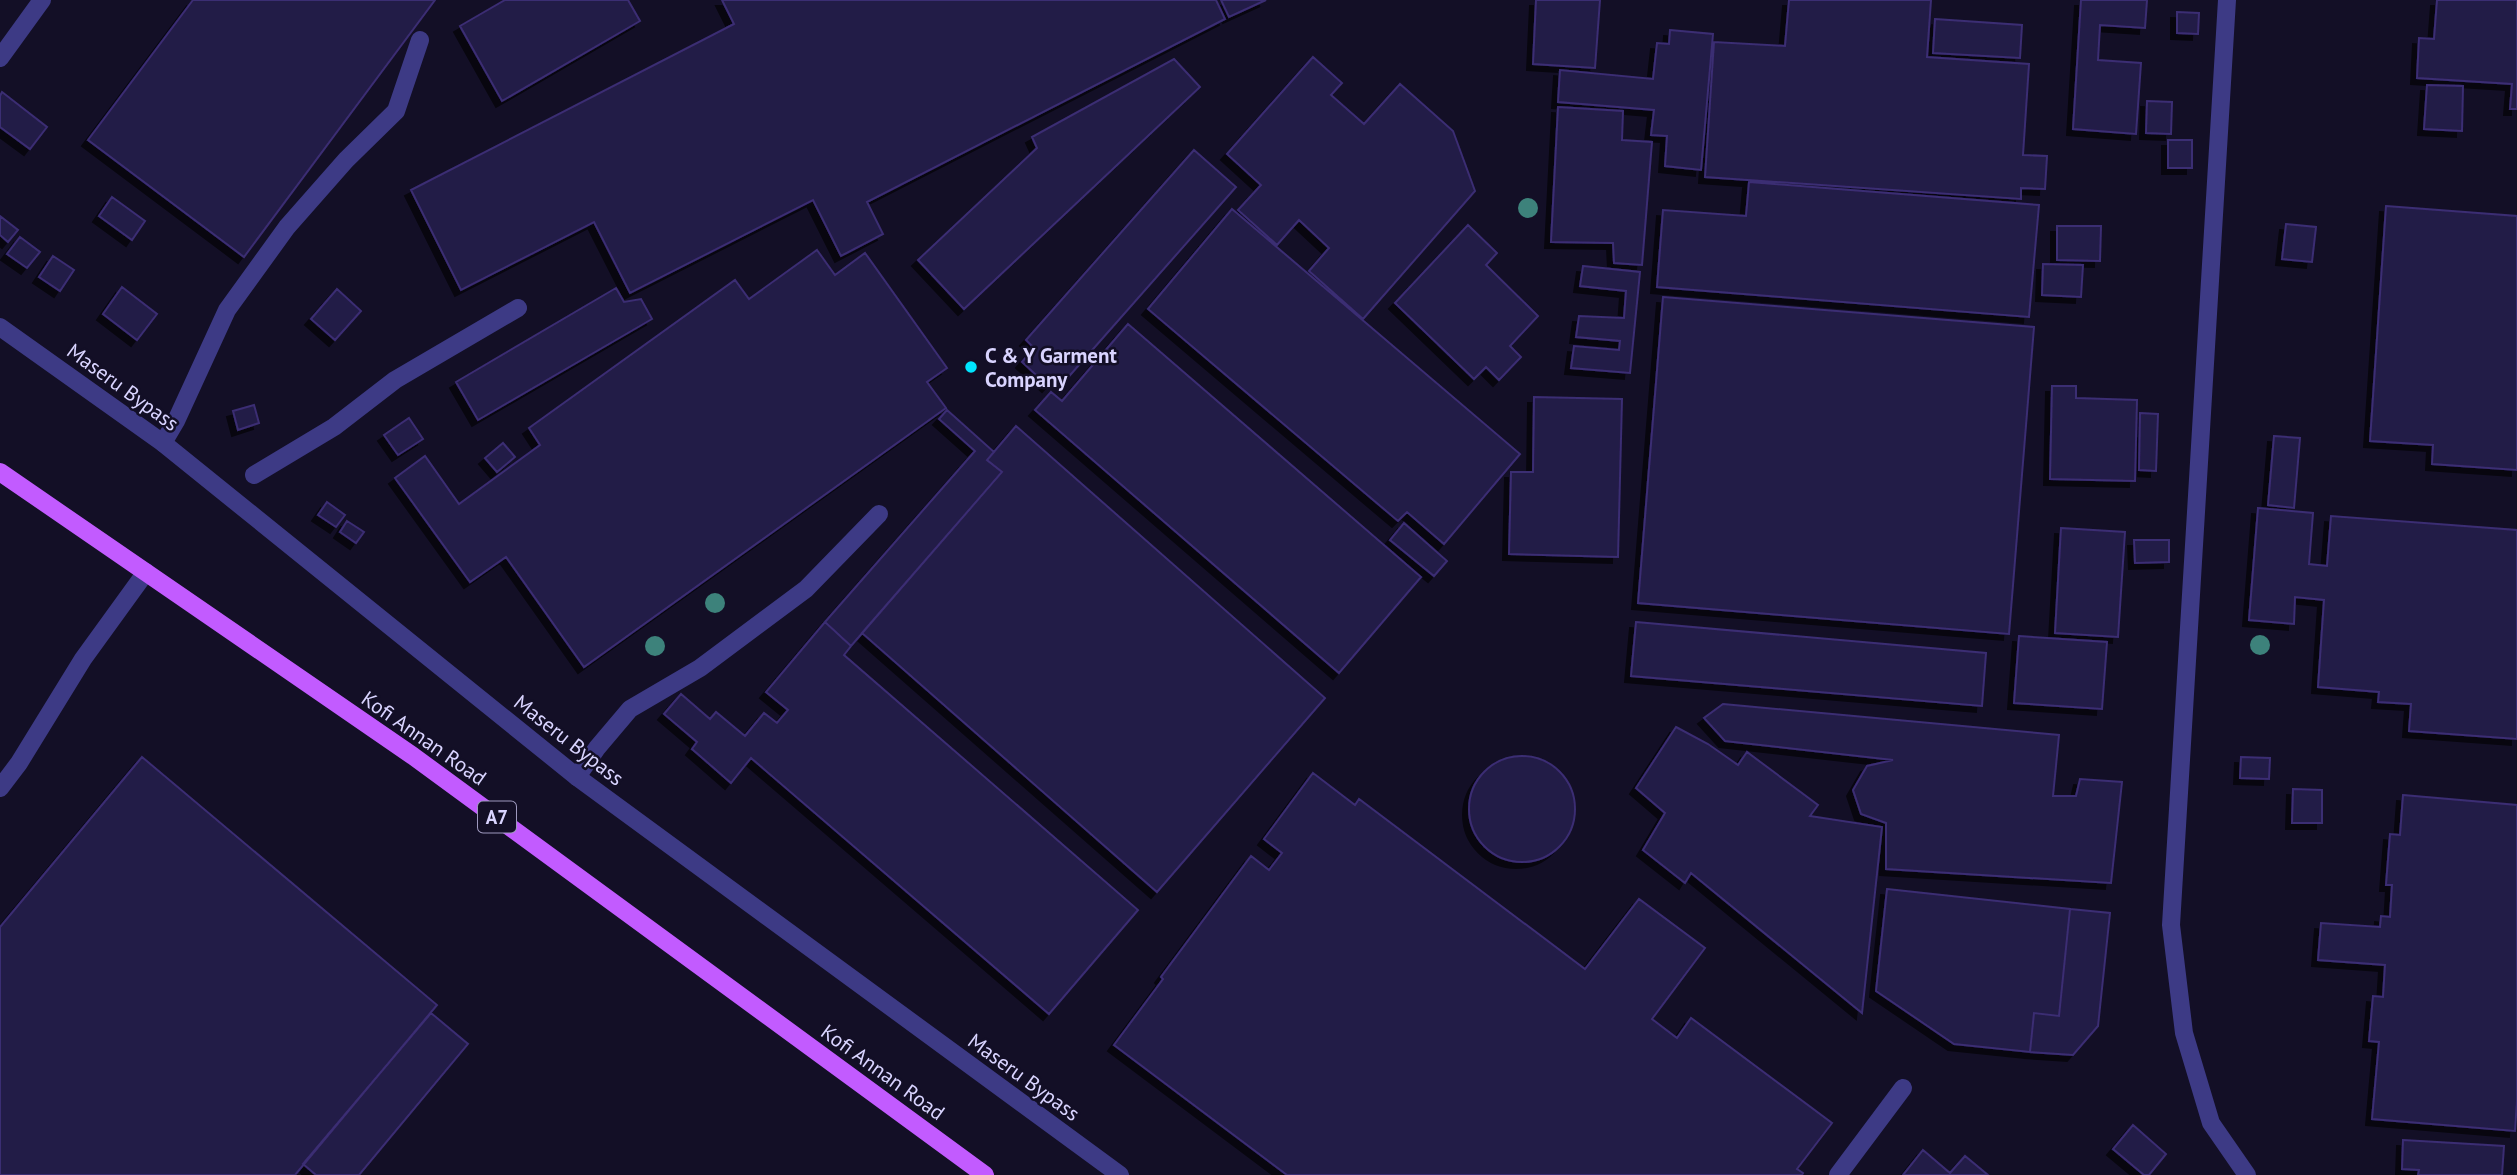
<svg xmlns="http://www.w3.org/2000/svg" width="2517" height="1175" viewBox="0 0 2517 1175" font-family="'PT Sans',sans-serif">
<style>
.building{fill:#241b47;stroke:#3b2d73;stroke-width:2;filter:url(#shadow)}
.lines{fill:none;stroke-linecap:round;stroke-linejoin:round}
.lane{stroke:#3d3a85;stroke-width:18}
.street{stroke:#3d3a85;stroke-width:18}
.primary{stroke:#c25bff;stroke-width:18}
.tree{fill:#3d827b}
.poi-dot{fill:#00e5ff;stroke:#130f26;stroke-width:2.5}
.labels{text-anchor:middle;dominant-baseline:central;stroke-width:5;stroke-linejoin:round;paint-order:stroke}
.shield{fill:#130f26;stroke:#9e99be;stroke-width:2}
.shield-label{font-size:19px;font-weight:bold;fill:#d9d4ff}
.poi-label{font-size:21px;font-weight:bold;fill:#d9d4ff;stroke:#130f26;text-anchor:start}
.street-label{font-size:21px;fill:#d9d4ff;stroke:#130f26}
</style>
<defs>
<filter id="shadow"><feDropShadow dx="-6" dy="6" stdDeviation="0" flood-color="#0009"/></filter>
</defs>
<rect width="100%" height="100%" fill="#130f26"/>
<path class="building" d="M193,0H435L244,257L88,140Z
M505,0H628L640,21L502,101L460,26Z
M722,0H1216L1225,19L867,202L883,234L841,256L813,200L630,293L594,222L461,290L411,190L734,24Z
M1221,0H1266L1229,17Z
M1536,0H1600L1595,68L1533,64Z
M1789,0H1931L1927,57L2029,64L2023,155L2047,156L2045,189L2021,188V199L1705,177L1714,42L1785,46Z
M2081,0H2147L2145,28L2100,25L2098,60L2141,63L2136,134L2073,129Z
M2437,0H2517V109H2510L2512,84L2417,78L2419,38L2434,39Z
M2177,12L2199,13L2198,34L2177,33Z
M1935,19L2022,25L2020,58L1933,53Z
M1670,30L1713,34L1701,170L1665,166L1667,136L1651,135L1654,110L1558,102L1560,70L1653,79L1657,43L1669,44Z
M1313,57L1342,83L1331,95L1364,124L1400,84L1453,131L1475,191L1363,319L1309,271L1329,248L1299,220L1277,245L1238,210L1261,185L1227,154Z
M1174,59L1200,87L964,309L918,260L1037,148L1032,137Z
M2427,85L2463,86L2462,131L2424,129Z
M2,92L47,127L30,149L0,127V96Z
M2147,101L2172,102L2171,134L2146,133Z
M1558,107L1623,111L1622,140L1652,142L1642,265L1614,263L1613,243L1551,242Z
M2168,140H2192V168H2168Z
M1194,150L1236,187L1064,382L1057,376L1048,386L1022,362L1034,348L1026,340Z
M1749,182L2039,205L2029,317L1657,287L1663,210L1746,216Z
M112,197L145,221L132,240L99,216Z
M2386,206L2517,216V470L2432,464L2433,445L2370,441Z
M1232,209L1520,454L1444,544L1407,512L1398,521L1148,309Z
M0,216L18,230L8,242L0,235Z
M2286,224L2316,227L2312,262L2282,259Z
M1468,225L1497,253L1486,265L1538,316L1510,346L1521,357L1499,380L1486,367L1474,379L1395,303Z
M2057,226H2101L2100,261L2057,260Z
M20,237L40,252L27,268L7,254Z
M817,250L835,275L865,253L947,368L927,382L946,408L584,667L506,557L470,582L395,478L425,456L459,504L540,445L529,428L735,280L749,299Z
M53,256L74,270L60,291L39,277Z
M2043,264L2083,265L2081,297L2042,295Z
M1583,266L1640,272L1630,373L1571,368L1574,346L1619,350L1620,341L1576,337L1579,316L1624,318L1626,291L1580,286Z
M122,287L157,314L137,340L103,314Z
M616,288L624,302L641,299L652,319L478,420L456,382Z
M337,289L361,311L335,340L311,319Z
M1663,297L2034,327L2009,634L1638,603Z
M1128,324L1421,577L1339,673L1035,410L1051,392L1062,401Z
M2052,386H2076V398L2137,400L2135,481L2050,479Z
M1534,397L1622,399L1618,557L1509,554L1511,472H1533Z
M254,405L259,423L238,430L233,411Z
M947,410L994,452L987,460L1002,472L851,646L825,622L975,451L939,419Z
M2140,413L2158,414L2156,471L2139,470Z
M409,418L423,439L398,455L384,435Z
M1016,426L1325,698L1157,892L862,633L1002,472L987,460Z
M2274,436L2300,438L2294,508L2268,505Z
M503,443L515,457L497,472L485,458Z
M327,502L345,515L336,527L318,515Z
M2258,508L2313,513L2309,564L2327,566L2331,516L2517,530V739L2409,731L2411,704L2378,702L2379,692L2318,687L2324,600L2295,597L2294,624L2249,620Z
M347,521L364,532L356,543L340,532Z
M1404,523L1447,561L1434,576L1390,540Z
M2061,528L2125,532L2118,637L2055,633Z
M2134,540H2169V562L2135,563Z
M825,622L851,646L844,655L1138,910L1049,1014L751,758L731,783L692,749L697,742L664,714L681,694L710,719L716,712L745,736L764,713L777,723L788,710L766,692Z
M1636,622L1986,653L1982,706L1631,676Z
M2019,636L2107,642L2102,709L2014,703Z
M1723,704L2059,735L2053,796H2076L2080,779L2122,782L2111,883L1886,869V823L1861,814L1853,790L1867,766L1893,760L1725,741L1704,718Z
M1676,727L1708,744L1738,765L1747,752L1818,805L1810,816L1882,827L1862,1013L1691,873L1685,883L1643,850L1665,813L1636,788Z
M1469 809a53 53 0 1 1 106 0a53 53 0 1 1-106 0Z
M142,757L437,1005L295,1175H0V927Z
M2241,757L2270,758L2269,779L2240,778Z
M1313,773L1355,805L1359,799L1585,969L1639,899L1705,948L1652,1019L1677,1038L1691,1018L1832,1123L1797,1169L1803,1173L1802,1175H1287L1114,1045L1163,979L1161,977L1251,856L1269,870L1282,853L1264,839Z
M2293,789L2322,790V823H2292Z
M2403,795L2517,805V1101L2515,1131L2372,1119L2379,1042L2369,1041L2373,996L2383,997L2385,965L2318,960L2321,923L2380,927L2381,916L2390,917L2392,885H2386L2390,834L2400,835Z
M1887,889L2070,909L2059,1016L2034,1013L2030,1052L1954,1044L1876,991Z
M2070,909L2110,913L2098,1026L2073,1055L2030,1052L2034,1013L2059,1016Z
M431,1013L468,1044L359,1175H316L303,1164Z
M2133,1125L2166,1154L2149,1175H2144L2113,1149Z
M2403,1140L2504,1146L2502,1175H2418L2419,1170L2402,1169Z
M1923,1150L1950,1173L1965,1156L1988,1175H1903Z"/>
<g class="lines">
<path class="lane" d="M0,58L42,0
M163,443L176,421L227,310L287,227L346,160L396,111L420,40
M254,475L334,427L395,380L518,308
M577,777L597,748L630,709L700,668L806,589L879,514
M0,788L19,763L83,659L146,572
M1838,1175L1903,1088"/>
<path class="street" d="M2227,0L2171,925L2184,1033L2211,1123L2247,1175
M0,327L163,443L577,777L1120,1175"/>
<path class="primary" d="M0,472L413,756L985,1175"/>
</g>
<g class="tree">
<circle cx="1528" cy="208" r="10"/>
<circle cx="715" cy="603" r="10"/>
<circle cx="2260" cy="645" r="10"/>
<circle cx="655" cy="646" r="10"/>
</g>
<circle class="poi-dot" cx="971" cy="367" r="7"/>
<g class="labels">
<rect class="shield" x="478" y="801.5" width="38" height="31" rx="5"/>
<g class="shield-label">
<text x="497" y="817">A7</text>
</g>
<g class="poi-label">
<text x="985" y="355">C &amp; Y Garment<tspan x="985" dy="24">Company</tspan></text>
</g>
<g class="street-label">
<text transform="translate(123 387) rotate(36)">Maseru Bypass</text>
<text transform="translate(424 738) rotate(35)">Kofi Annan Road</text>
<text transform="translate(569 740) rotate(38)">Maseru Bypass</text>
<text transform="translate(883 1072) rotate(36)">Kofi Annan Road</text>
<text transform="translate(1024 1077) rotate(36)">Maseru Bypass</text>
</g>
</g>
</svg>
